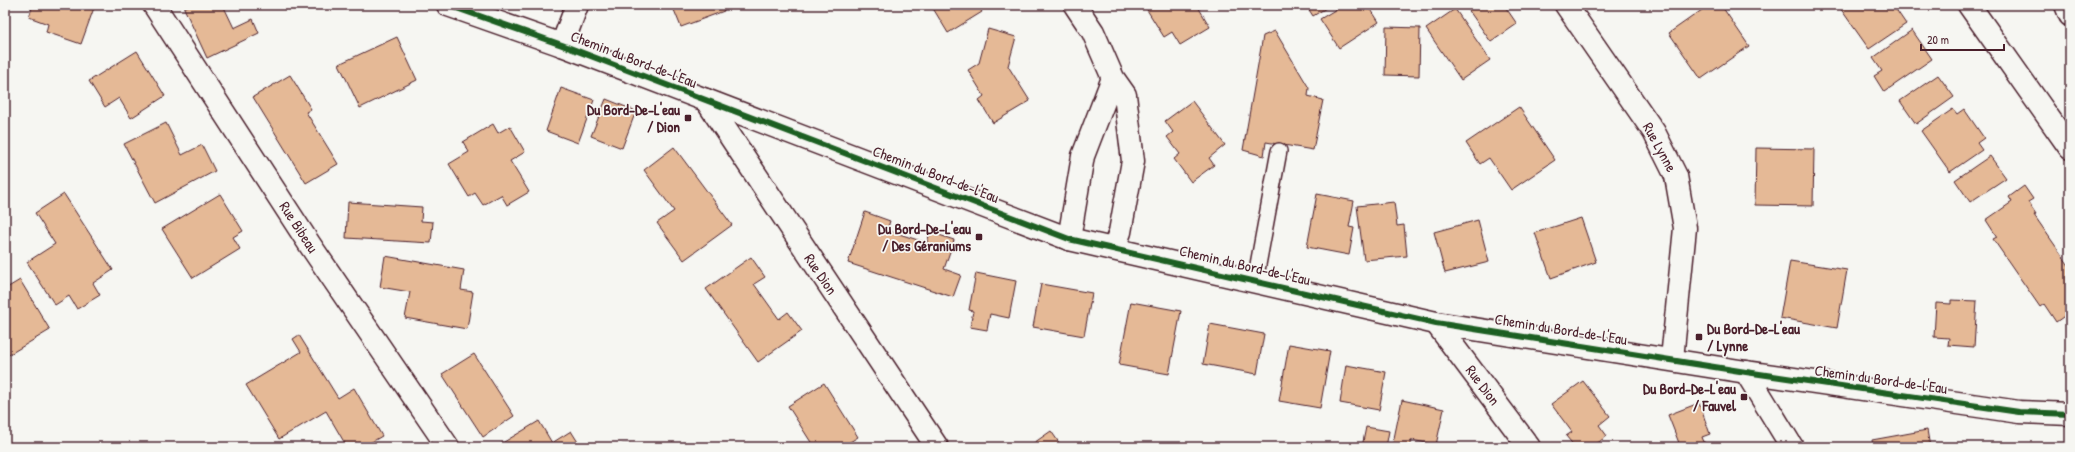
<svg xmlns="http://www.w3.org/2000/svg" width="2075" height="452" viewBox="0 0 2075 452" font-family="'Patrick Hand',sans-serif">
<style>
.building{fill:#e5b996;stroke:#4a1f2b}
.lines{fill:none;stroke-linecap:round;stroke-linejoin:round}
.service-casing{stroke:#4a1f2b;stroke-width:18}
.minor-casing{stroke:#4a1f2b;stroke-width:25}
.tertiary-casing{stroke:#4a1f2b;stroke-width:25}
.service{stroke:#f6f6f2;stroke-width:15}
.minor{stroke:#f6f6f2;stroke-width:22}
.tertiary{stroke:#f6f6f2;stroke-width:22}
.cycleway-casing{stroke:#f6f6f2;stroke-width:8}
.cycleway{stroke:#1b5e20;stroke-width:6}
.poi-dot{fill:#4a1f2b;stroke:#f6f6f2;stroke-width:1.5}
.labels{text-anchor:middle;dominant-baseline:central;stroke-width:3.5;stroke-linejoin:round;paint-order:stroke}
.street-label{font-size:15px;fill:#4a1f2b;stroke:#f6f6f2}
.poi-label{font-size:15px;font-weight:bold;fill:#4a1f2b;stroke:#f6f6f2;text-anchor:end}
</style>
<rect width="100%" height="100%" fill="#f6f6f2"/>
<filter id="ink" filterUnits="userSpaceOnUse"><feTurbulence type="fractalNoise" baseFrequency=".025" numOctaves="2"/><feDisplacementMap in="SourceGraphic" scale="8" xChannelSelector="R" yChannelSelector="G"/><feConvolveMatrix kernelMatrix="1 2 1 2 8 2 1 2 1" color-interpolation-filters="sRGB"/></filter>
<g filter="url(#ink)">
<path class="building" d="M33,5H95L81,44L46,32L48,24L29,17Z
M190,5H223L234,28L253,19L259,33L207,58L184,8Z
M672,5H722L724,11L681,27Z
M931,5H978L982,12L948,33Z
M1144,5H1197L1210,27L1180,45L1172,32L1164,37Z
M1306,5H1331L1313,16Z
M1343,5H1368L1379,22L1339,48L1320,19Z
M1465,5H1504L1517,24L1491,42Z
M1709,5H1721L1749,46L1701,79L1669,33Z
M1838,5H1893L1906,24L1869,49Z
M1455,9L1490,60L1461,80L1426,29Z
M1386,27L1420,28L1419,76L1385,75Z
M988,29L1016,37L1008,66L1030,101L993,123L979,100L984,96L968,70L979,63Z
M1912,30L1932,59L1884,92L1874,76L1882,71L1873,58Z
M1275,31L1309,88L1308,96L1323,100L1313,150L1266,142L1264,156L1243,150L1263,36Z
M397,37L417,80L360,108L339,64Z
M137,51L165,96L131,118L119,98L105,107L89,81Z
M290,75L311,109L306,112L338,164L306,183L253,97Z
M1938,75L1954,97L1916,124L1900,101Z
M561,88L594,100L578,143L546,131Z
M606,99L636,111L622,148L591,136Z
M1192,101L1225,145L1209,158L1214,165L1191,182L1174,159L1180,154L1167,137L1173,132L1165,121Z
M1519,107L1555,160L1511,190L1489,158L1480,164L1466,143Z
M1953,109L1957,114L1964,109L1984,138L1977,143L1982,150L1950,172L1921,131Z
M166,123L182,155L202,145L215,171L155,203L124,144Z
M493,124L498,133L510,126L525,152L510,161L529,192L507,205L501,195L483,205L475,193L469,197L449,164L469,152L463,142Z
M674,147L732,225L684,260L657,223L674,211L644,170Z
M1756,148L1814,149L1813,206L1755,205Z
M1990,156L2006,178L1970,202L1955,180Z
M2024,186L2033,199L2028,202L2036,214L2034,215L2070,267V312L2056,322L2044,304L2040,307L1993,239L1997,237L1986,220L2012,202L2009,197Z
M64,194L113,270L93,283L100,295L77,309L69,296L55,305L27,262L55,244L35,213Z
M220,194L243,231L233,237L240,249L193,278L162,229Z
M1317,194L1354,201L1349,227L1354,228L1349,255L1307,247Z
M348,202L422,207L421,221L433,222L431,243L346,238Z
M1394,202L1397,226L1404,225L1407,256L1364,260L1357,206Z
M865,212L890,221L887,230L927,243L930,232L954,240L944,269L961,275L953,297L848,263Z
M1581,218L1596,262L1551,278L1535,233Z
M1478,220L1489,262L1445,273L1434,232Z
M385,256L464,270L461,290L473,292L467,329L405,318L410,292L380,287Z
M751,257L765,277L754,284L779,319L788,312L802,331L758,362L706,289Z
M1790,261L1847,270L1837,328L1780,318Z
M976,273L1016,281L1009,318L990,314L987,330L970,327L973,311L969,310Z
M20,280L50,330L5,357V289Z
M1041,284L1092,293L1084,336L1033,327Z
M1951,300L1977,301L1974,347L1948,345L1949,338L1934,337L1936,303L1951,304Z
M1131,302L1181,311L1169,374L1119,365Z
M1210,324L1264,334L1257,374L1203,364Z
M299,335L338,398L354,388L382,436L363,447H347L326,411L279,439L246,385L301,352L293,339Z
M1289,344L1330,351L1320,408L1279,401Z
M474,354L514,416L483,437L442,374Z
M1346,365L1386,372L1379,410L1340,403Z
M1583,381L1610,416L1599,425L1607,436L1592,447H1575L1566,436L1572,432L1551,404Z
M824,383L858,437L842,447H814L788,406Z
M1402,400L1444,409L1436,445L1412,440L1410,447L1393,443Z
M1699,403L1710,434L1702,437L1706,447H1672L1679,443L1668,415Z
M539,421L552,443L571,431L581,447H500L499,445Z
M1366,427L1389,431L1386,447H1362Z
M1927,430L1930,447H1873L1872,440Z
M1051,431L1062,447H1028Z
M675,443V447H622V445Z"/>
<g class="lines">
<defs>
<path id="service" d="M1255,281L1279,151"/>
<path id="minor" d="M154,5L310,245L448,447
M1075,5L1093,32L1113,78L1125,95L1133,161L1120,232L1114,248
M1566,5L1654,132L1676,176L1685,228L1672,359
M1969,5L2070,148
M2066,5L2070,15
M562,45L577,5
M706,100L937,447
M1069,239L1083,156L1113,78
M1436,323L1529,447
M1746,372L1792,447"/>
<path id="tertiary" d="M448,5L562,45L1069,239L1436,323L1746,372L2019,412L2070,414"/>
</defs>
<use href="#service" class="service-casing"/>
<use href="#minor" class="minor-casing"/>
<use href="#tertiary" class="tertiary-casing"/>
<use href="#service" class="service"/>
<use href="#minor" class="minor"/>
<use href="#tertiary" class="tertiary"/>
<defs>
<path id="cycleway" d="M448,5L562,45L1069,239L1436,323L1746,372L2019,412L2070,414"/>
</defs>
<use href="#cycleway" class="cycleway-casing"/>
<use href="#cycleway" class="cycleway"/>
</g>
</g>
<g class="poi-dot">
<rect x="684" y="114" width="8" height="8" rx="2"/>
<rect x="975" y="233" width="8" height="8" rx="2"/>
<rect x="1695" y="333" width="8" height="8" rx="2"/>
<rect x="1740" y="393" width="8" height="8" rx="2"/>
</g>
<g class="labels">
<g class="street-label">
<text transform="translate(634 59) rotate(21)">Chemin du Bord-de-l'Eau</text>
<text transform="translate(1660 147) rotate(61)">Rue Lynne</text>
<text transform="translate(936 174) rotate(21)">Chemin du Bord-de-l'Eau</text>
<text transform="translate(299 227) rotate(57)">Rue Bibeau</text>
<text transform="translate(1245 265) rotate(13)">Chemin du Bord-de-l'Eau</text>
<text transform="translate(821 274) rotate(56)">Rue Dion</text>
<text transform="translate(1561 329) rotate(9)">Chemin du Bord-de-l'Eau</text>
<text transform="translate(1881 379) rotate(8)">Chemin du Bord-de-l'Eau</text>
<text transform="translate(1483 385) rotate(53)">Rue Dion</text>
</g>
<g class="poi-label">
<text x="680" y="109">Du Bord-De-L'eau<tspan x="680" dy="17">/ Dion</tspan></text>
<text x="971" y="228">Du Bord-De-L'eau<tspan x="971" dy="17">/ Des Géraniums</tspan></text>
<text x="1707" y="328" text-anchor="start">Du Bord-De-L'eau<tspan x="1707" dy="17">/ Lynne</tspan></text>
<text x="1736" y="388">Du Bord-De-L'eau<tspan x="1736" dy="17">/ Fauvel</tspan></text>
</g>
</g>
<rect width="2075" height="452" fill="none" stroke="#f6f6f2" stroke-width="20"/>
<rect x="10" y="10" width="2055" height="432" fill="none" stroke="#4a1f2b" stroke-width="1.5" filter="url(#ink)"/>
<path d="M1921 44v6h83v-6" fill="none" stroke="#4a1f2b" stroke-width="2"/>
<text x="1927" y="44" font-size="12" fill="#4a1f2b" stroke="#f6f6f2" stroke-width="3" paint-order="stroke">20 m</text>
</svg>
